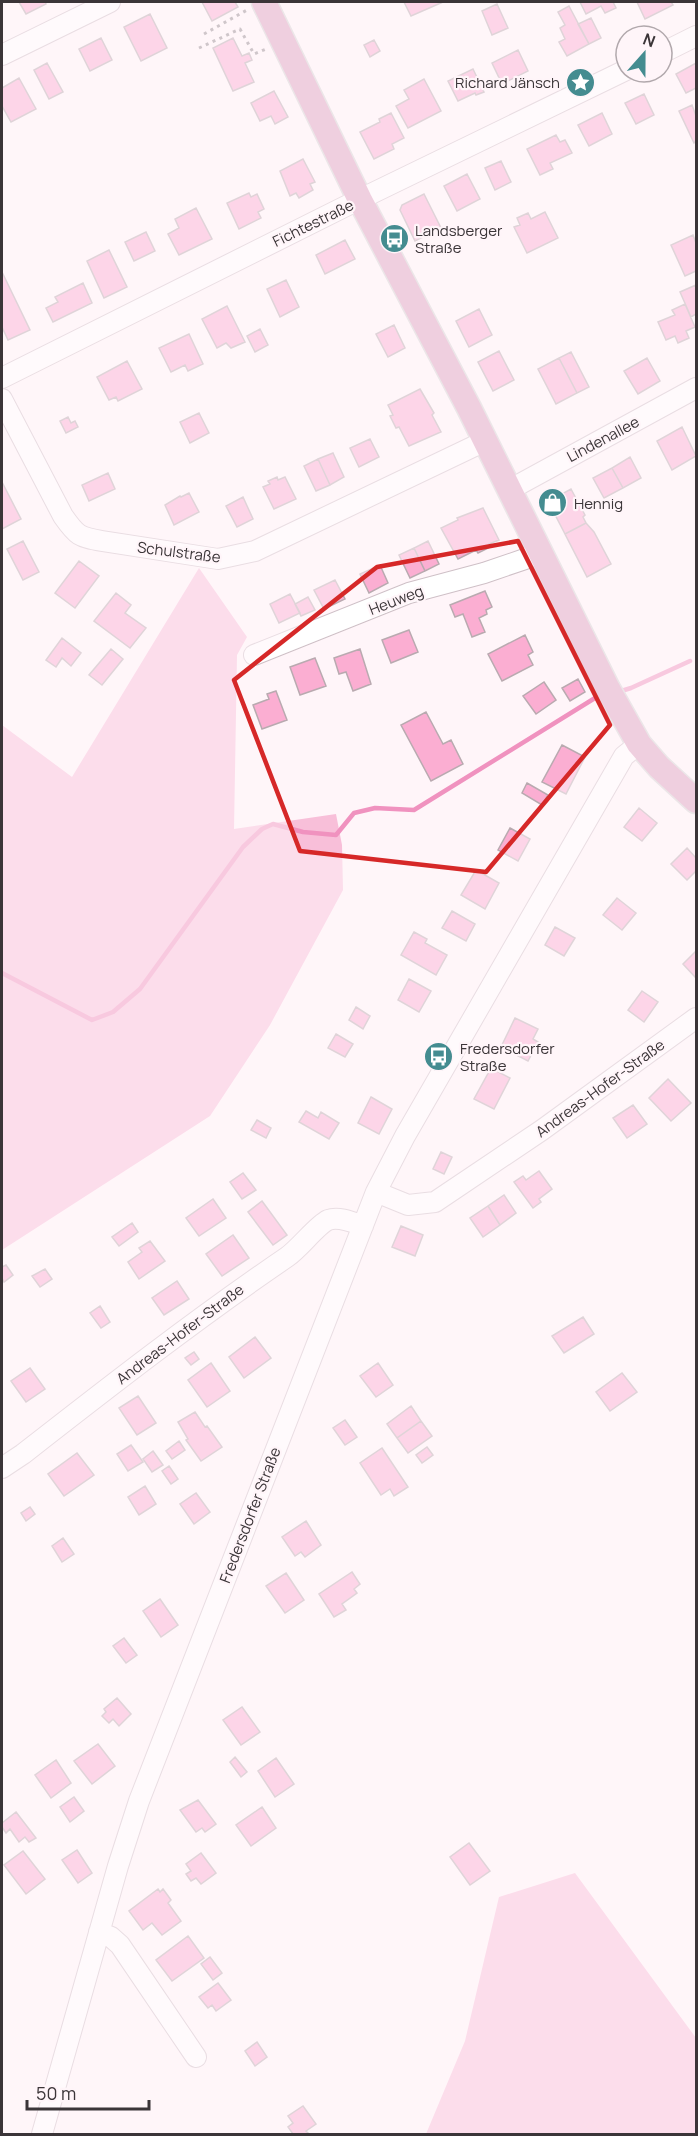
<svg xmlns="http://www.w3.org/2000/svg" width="698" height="2136" viewBox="0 0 698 2136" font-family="Manrope,sans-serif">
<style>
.green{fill:#f8bfd9}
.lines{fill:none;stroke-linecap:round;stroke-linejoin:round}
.stream{stroke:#f092bf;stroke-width:4.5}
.building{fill:#fbaed2;stroke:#b9aab0;stroke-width:1.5}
.minor-casing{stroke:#cfc0c7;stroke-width:22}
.major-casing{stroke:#d4d3d3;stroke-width:27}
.path{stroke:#948d90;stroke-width:3;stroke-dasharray:3 4.5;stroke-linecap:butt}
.minor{stroke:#fff;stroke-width:20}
.major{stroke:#dba1be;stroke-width:24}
.marked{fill:none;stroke:#d62828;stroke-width:4.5;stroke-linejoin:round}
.labels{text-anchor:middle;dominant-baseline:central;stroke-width:4.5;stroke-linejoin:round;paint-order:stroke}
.poi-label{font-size:15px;fill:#3b3538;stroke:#fff5f9;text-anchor:start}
.street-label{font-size:15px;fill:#3b3538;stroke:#fff5f9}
</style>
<rect width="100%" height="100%" fill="#fff5f9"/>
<path class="green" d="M199,568L247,637L237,655L234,829L336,814L342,845L343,890L270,1025L210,1116L2,1250V725L72,777Z
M575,1873L696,2038V2134H426L465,2041L499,1897Z"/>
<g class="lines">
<path class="stream" d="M618,692L631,688L690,661
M2,973L92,1020L113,1012L140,989L243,847L262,829L273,824L303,832L336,835L354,813L375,808L414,810L595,698L604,696"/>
</g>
<path class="building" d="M19,2H45L46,4L26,14Z
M202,2H235L238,7L212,21Z
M404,2H443L411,16Z
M580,2H613L616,8L605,13L601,6L586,14Z
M637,2H671L673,5L645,19Z
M497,4L508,28L492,35L482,11Z
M569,6L589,44L567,56L559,42L565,39L560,28L565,25L558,12Z
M150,14L167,48L141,61L124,27Z
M591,18L601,38L589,44L578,24Z
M101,38L112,60L90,71L79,49Z
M233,38L242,56L249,53L252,60L245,63L254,82L233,91L213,48Z
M374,40L380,51L370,57L364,45Z
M518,50L528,71L502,84L492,63Z
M47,63L63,92L49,99L34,70Z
M696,63V88L686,93L676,74Z
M473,69L484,92L476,95L475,93L458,101L448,81Z
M19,78L36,109L11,122L2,106V88Z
M424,79L441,111L408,128L396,106L409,99L404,90Z
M274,91L288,117L275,124L271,116L260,121L251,103Z
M644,94L654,115L636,124L625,103Z
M692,105L696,116V141L694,143L679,111Z
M391,113L404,138L392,144L394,149L374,159L360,132L380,122L379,119Z
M602,113L612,134L589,146L578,125Z
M556,135L560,142L565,140L572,153L550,163L553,169L540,175L527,149Z
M303,159L315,182L310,184L313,190L299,198L296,193L290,196L280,171Z
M501,161L511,182L495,190L485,168Z
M467,174L480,199L457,211L444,186Z
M249,193L251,197L257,194L264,209L258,212L261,218L239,229L227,203Z
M424,194L441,228L415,241L400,210L402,205Z
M196,208L212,239L179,255L168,234L179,228L175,219Z
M545,212L558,238L527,253L514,227L520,225L517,218L528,213L531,219Z
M146,232L155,251L134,261L125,242Z
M693,235L696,243V271L685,276L671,245Z
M345,240L355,259L325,274L316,255Z
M109,250L127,287L104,298L87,261Z
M2,272L30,330L8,340L2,327Z
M286,280L299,307L280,317L267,289Z
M83,283L92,303L53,322L46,308L58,302L55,297Z
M696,285V314L691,317L680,292Z
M685,304L695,327L686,331L689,338L678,343L675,336L666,340L658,322L675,315L672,310Z
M227,306L245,342L231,348L226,343L217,348L202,319Z
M479,309L492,335L469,347L456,321Z
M394,325L405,348L388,357L376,334Z
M260,329L268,345L255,352L247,336Z
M189,334L203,364L188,371L185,365L171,372L159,348Z
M499,351L514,380L493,391L478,362Z
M571,352L589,387L577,393L559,358Z
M559,358L577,393L556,404L538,369Z
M647,358L660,381L638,394L624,371Z
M127,361L142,389L118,401L116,397L109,400L97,377Z
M420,389L434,413L432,415L441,432L409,446L399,427L396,428L390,416L393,415L388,405Z
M199,413L209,433L190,443L180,422Z
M68,417L71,423L75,421L78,427L66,433L60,421Z
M682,427L696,456L672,470L657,441Z
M370,439L379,457L359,467L350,448Z
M333,453L344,477L330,485L318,459Z
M630,457L641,478L623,488L612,468Z
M318,459L330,485L316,491L304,466Z
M612,468L623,488L604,498L593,478Z
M108,473L115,489L89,501L82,485Z
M277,477L278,480L285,477L296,499L274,509L263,487L270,484L268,481Z
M2,482L21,519L2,529Z
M571,489L585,515L583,517L586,523L565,534L550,505L551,500Z
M189,493L199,512L174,525L165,505L180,496L181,497Z
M243,497L253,519L237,527L226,506Z
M483,508L499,540L489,544L490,547L478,553L476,550L458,559L441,528L458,520L457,518Z
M586,523L594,532L611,564L587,577L565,534Z
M23,541L39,572L23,580L7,549Z
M428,541L439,564L425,571L414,548Z
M414,548L425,571L410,578L399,555Z
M79,561L99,576L75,608L55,593Z
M380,565L388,583L369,593L360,574Z
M335,580L345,599L324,609L314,590Z
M485,591L492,607L486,610L487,614L479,618L485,632L472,637L463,614L455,617L450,605Z
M116,593L131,605L125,613L146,628L130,648L94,621Z
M290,594L300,613L279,623L270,604Z
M308,597L315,610L301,616L295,604Z
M409,630L418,652L391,663L382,640Z
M525,635L533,652L528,655L533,665L502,681L488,654Z
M62,638L81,653L71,666L62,658L56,667L46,660Z
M111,649L123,659L102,685L89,675Z
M360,649L371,684L353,691L346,672L339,674L334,658Z
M315,658L326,686L300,695L290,667Z
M578,679L585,692L570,701L562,688Z
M544,682L556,700L536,714L523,696Z
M276,691L287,720L262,729L253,705L269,699L267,694Z
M426,712L443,744L451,740L463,764L431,781L401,725Z
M562,745L585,757L566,794L542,782Z
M527,783L548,795L542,805L522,793Z
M639,808L657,823L642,841L624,827Z
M510,828L530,839L518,861L498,850Z
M687,848L696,858V871L687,880L671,864Z
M476,870L499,883L485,909L461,895Z
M617,898L636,913L622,930L603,915Z
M452,911L475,924L466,941L442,928Z
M555,927L575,938L564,956L545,945Z
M414,932L427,939L425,943L447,955L436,975L401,955Z
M696,951V978L683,964Z
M409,979L431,991L419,1012L398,1000Z
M642,991L658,1002L644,1022L628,1010Z
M356,1007L370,1016L363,1029L349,1020Z
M515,1018L538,1029L533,1039L538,1042L528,1061L501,1047Z
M336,1034L353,1044L345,1057L328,1048Z
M491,1068L510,1078L494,1109L474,1099Z
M668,1079L691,1103L671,1121L649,1098Z
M371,1097L392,1109L379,1134L358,1123Z
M633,1105L647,1124L627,1138L613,1118Z
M306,1111L318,1118L321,1112L339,1123L329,1139L299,1122Z
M257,1120L271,1128L266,1138L251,1130Z
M441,1152L452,1157L444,1174L433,1169Z
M539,1171L552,1189L539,1199L541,1202L533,1208L514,1182L523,1176L526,1180Z
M243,1173L256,1190L242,1199L230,1182Z
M504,1195L516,1213L500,1225L488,1206Z
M213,1199L226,1218L199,1236L186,1218Z
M262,1201L287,1235L273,1245L248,1212Z
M488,1206L500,1225L483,1237L470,1218Z
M132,1223L138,1232L119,1246L112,1237Z
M401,1226L423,1235L415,1256L392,1247Z
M233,1235L249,1258L222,1276L206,1254Z
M150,1241L165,1261L139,1279L128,1262L142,1252L139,1248Z
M6,1265L13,1275L4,1282L2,1278V1267Z
M45,1269L52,1279L40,1287L32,1276Z
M177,1281L189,1299L164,1315L152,1298Z
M100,1306L110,1322L101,1328L90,1313Z
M583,1317L594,1334L564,1353L552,1336Z
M255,1337L271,1358L244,1378L229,1357Z
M194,1352L199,1359L191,1365L185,1358Z
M211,1363L230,1391L207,1407L188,1380Z
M378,1363L393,1385L376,1397L360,1376Z
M30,1368L45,1389L26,1402L11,1381Z
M622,1373L637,1392L610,1411L596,1392Z
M138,1396L156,1423L137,1435L119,1408Z
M411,1406L421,1421L397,1438L387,1424Z
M195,1412L205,1427L207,1426L222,1447L201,1461L186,1440L188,1439L178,1422Z
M345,1420L357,1437L345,1445L333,1428Z
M421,1421L432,1436L408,1453L397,1438Z
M179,1441L185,1450L172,1459L166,1451Z
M131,1445L143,1462L128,1471L117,1454Z
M427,1447L433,1455L422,1463L416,1455Z
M382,1448L408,1487L394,1496L390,1489L381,1495L360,1463Z
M153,1451L163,1465L152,1472L143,1459Z
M77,1453L94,1475L64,1496L48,1474Z
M169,1466L178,1479L171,1484L162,1471Z
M145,1486L156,1504L139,1515L128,1497Z
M196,1493L210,1512L194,1524L180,1504Z
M30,1507L35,1514L26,1521L21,1513Z
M306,1521L321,1545L305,1557L301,1552L295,1556L282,1537Z
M63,1538L74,1554L62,1562L52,1546Z
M352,1572L360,1584L354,1589L357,1593L342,1604L346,1610L334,1617L319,1594Z
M286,1573L304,1600L285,1613L266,1586Z
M160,1599L178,1625L161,1637L143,1611Z
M124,1638L137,1655L126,1663L113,1646Z
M117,1698L131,1714L119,1726L113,1719L109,1723L102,1716L106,1712L104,1709Z
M242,1707L260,1732L241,1745L223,1720Z
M98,1744L115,1766L92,1784L74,1761Z
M235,1757L247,1772L241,1777L230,1762Z
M276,1758L294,1784L275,1797L258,1771Z
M56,1760L71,1783L51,1798L35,1775Z
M74,1797L84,1811L70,1822L60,1807Z
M198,1800L216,1824L205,1832L202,1828L196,1832L180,1810Z
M262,1807L276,1828L251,1846L236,1825Z
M16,1812L36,1838L29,1842L25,1837L19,1842L10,1829L6,1833L2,1827V1823Z
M469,1843L490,1871L470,1885L450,1857Z
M77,1850L92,1873L78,1883L62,1860Z
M23,1851L45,1879L26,1894L4,1865Z
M201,1853L216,1873L201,1884L196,1878L191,1881L186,1874L191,1871L186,1864Z
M158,1889L160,1892L163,1889L171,1900L168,1903L181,1921L162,1935L152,1923L143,1930L129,1911Z
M188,1936L204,1958L172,1981L156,1960Z
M210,1957L222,1973L213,1980L201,1964Z
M218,1983L231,2000L216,2011L212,2005L208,2008L199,1997Z
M257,2042L267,2057L255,2066L245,2051Z
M303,2106L316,2124L306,2131L309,2134H293L288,2127L293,2123L288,2116Z"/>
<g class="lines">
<defs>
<path id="minor" d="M662,53L696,36
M2,55L110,2
M2,378L344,207L626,70
M2,399L63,516C77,536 79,537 102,541L218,559L255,551L485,441
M509,490L696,388
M254,655L409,593L484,573L525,559L539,552
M376,1192L408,1205L435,1202L542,1130L696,1018
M2,1468L23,1454C110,1386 196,1319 287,1257C300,1248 317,1225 328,1220C339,1216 352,1222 363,1226
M99,1932L111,1937L120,1945L196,2057
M42,2134L118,1866L139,1801L376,1192L405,1136L624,756L639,744"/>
<path id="major" d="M264,2L360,200L469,408L608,689L639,744L659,767L696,801"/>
</defs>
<use href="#minor" class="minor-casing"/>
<use href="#major" class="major-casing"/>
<path class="path" d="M204,34L247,10
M199,48L240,29L254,54L266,49"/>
<use href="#minor" class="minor"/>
<use href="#major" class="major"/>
</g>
<path d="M0 0H698V2136H0ZM518,541L610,725L486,872L300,851L234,680L377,567Z" fill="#fff5f9" fill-opacity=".55" fill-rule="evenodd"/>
<path class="marked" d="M518,541L610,725L486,872L300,851L234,680L377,567Z"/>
<defs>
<symbol id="sight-disc" viewBox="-11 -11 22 22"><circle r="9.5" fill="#448c90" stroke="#fff5f9"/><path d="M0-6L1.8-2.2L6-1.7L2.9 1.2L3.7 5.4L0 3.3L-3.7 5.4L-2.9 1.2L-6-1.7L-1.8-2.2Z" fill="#fff"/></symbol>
<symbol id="bus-disc" viewBox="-11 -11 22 22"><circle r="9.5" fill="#448c90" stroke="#fff5f9"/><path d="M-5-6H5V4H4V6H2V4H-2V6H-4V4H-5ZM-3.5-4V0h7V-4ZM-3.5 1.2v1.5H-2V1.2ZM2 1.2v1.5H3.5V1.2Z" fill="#fff"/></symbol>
<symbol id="shop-disc" viewBox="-11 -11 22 22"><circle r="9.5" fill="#448c90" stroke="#fff5f9"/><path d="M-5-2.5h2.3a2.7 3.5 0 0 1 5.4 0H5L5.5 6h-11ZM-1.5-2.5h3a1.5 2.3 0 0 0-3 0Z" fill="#fff"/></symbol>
</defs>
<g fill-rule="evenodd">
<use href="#sight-disc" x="564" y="66" width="33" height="33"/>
<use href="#bus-disc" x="378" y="222" width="33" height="33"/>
<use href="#shop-disc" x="536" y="486" width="33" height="33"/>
<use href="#bus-disc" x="422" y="1040" width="33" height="33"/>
</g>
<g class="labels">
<g class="poi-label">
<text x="560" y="82" text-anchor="end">Richard Jänsch</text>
<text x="415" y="230">Landsberger<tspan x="415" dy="17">Straße</tspan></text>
<text x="574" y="503">Hennig</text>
<text x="460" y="1048">Fredersdorfer<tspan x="460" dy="17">Straße</tspan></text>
</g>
<g class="street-label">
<text transform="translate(313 223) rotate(-26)">Fichtestraße</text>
<text transform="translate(603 439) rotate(-28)">Lindenallee</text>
<text transform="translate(179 552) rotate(7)">Schulstraße</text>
<text transform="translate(396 600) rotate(-21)">Heuweg</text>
<text transform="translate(600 1088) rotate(-36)">Andreas-Hofer-Straße</text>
<text transform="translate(180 1334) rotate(-37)">Andreas-Hofer-Straße</text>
<text transform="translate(250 1515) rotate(-69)">Fredersdorfer Straße</text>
</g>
</g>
<rect width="698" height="2136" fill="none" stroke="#3b3538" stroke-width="6"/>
<g transform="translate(644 54) rotate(21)"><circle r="28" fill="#fff5f9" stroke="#b1a8ac" stroke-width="1.5"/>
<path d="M0-4.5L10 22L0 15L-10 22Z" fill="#448c90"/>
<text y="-9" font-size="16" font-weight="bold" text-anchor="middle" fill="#3b3538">N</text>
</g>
<path d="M27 2100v9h122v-9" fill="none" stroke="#3b3538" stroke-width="3"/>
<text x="36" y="2100" font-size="18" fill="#3b3538" stroke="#fff5f9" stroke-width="4.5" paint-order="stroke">50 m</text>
</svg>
